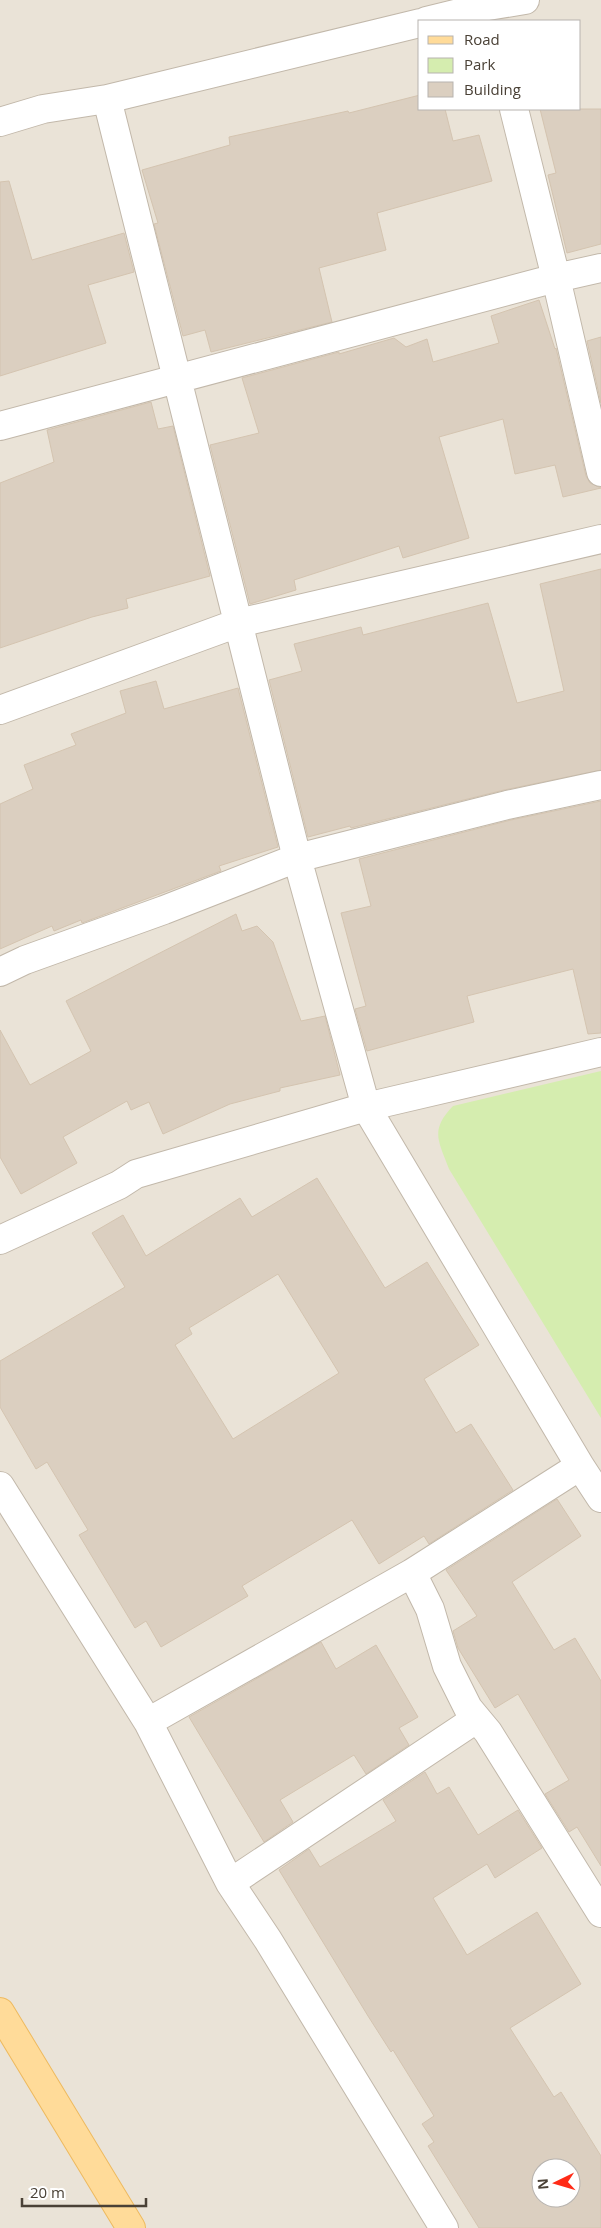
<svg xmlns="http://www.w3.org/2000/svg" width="601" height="2228" viewBox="0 0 601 2228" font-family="'Open Sans',sans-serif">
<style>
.residential{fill:#eae3d7;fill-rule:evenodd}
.green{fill:#d5edaf}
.building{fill:#dbcfc0;stroke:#d4c4b0;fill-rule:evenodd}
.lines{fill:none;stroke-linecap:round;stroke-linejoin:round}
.minor-casing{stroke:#c2b8aa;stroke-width:30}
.primary-casing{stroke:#eeba5f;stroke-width:30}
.minor{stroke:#fff;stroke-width:28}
.primary{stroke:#ffdb99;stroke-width:28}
</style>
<rect width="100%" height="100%" fill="#f6f1e9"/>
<path class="residential" d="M0,0H601V2228H0ZM420,21H580V109H420ZM541,2168H571V2198H541Z"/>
<path class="green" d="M601,1071V1418L449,1169C438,1140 430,1130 453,1106Z"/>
<path class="building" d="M420,95V109H445L453,141L479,135L492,181L377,213L386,250L319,268L332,322L211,352L205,330L183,336L154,224L158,223L142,170L230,145L229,137L348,111L349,113Z
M540,109H601V244L567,253L548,175L556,173Z
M9,181L32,260L124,233L134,272L88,285L106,343L0,376V182Z
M539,300L555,349L556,348L586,476L590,483L601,488L563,497L555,465L515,474L503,419L439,437L469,538L403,558L399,546L294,580L296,590L250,604L210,445L259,433L242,378L339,352V354L394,338L406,347L427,339L433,362L499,343L491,316Z
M601,337V403L587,341Z
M151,402L158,429L173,426L210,576L126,599L128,608L92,617L0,648V483L54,462L47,430Z
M601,569V770L504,790L351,828L350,826L308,837L269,680L302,671L294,644L361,627L363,635L488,603L517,703L564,691L540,584Z
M156,681L164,709L238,688L278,847L219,866L221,871L82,923L81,920L54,931L52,926L0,949V804L33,789L24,765L76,745L71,734L126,713L120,691Z
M601,801V1033L588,1034L573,969L467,996L474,1022L367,1051L355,1009L366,1006L341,913L371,906L359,859L511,820Z
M236,914L242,931L257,926L273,942L301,1021L325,1016L340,1075L280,1088V1091L230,1104L163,1134L149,1102L131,1110L127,1101L63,1137L77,1163L21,1194L0,1157V1030L30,1085L91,1051L66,1001Z
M317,1178L385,1288L427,1262L452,1302L479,1345L424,1379L456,1433L471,1424L513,1490L429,1544L424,1536L379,1564L352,1520L242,1586L248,1596L161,1647L146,1621L135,1628L79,1535L88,1530L47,1462L36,1469L0,1407V1361L125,1287L92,1233L123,1215L146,1256L240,1198L252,1217ZM278,1274L339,1373L233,1439L175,1345L192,1334L189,1328Z
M557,1499L581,1536L512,1582L554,1650L575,1638L601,1681V1866L577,1827L569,1832L545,1794L569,1780L518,1694L495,1708L458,1648L453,1631L477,1616L446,1570Z
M321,1642L336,1669L376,1645L418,1717L399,1728L409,1745L366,1774L354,1755L280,1800L293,1822L264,1842L189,1717Z
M425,1772L437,1794L449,1787L478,1835L518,1810L542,1848L495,1878L487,1864L433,1898L467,1955L537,1912L581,1984L510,2028L554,2097L561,2092L601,2156V2228H479L428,2146L434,2142L422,2124L434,2116L393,2050L391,2052L368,2016L279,1870L309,1849L320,1867L396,1821L383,1800ZM541,2168H571V2198H541Z"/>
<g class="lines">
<defs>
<path id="minor" d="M426,21L488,6L525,0
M107,99L297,858L366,1107L580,1466L601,1498
M514,109L556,278L601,472
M0,122L43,109L107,99L420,23
M0,426L556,278L601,268
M0,710L238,623L601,539
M0,972L25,960L164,910L297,858L507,805L601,785
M0,1240L119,1185L136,1174L366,1107L601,1052
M0,1486L148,1722L230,1883L268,1940L444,2228
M412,1573L430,1609L447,1666L468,1708L488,1732L601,1913
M148,1722L412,1573L580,1466
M230,1883L476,1719"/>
<path id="primary" d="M0,2012L131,2228"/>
</defs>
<use href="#minor" class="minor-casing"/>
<use href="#primary" class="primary-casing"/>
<use href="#minor" class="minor"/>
<use href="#primary" class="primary"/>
</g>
<rect x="418" y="20" width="162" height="90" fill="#ffffff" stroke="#b7b3af"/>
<rect x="428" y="36" width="25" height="8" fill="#ffdb99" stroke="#b7b3af"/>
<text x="464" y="45" font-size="15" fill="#4a4136">Road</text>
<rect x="428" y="58" width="25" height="15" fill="#d5edaf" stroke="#b7b3af"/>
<text x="464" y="70" font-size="15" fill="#4a4136">Park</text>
<rect x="428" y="82" width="25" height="15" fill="#dbcfc0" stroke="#b7b3af"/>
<text x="464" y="95" font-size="15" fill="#4a4136">Building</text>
<g transform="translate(556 2183) rotate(265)"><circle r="24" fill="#ffffff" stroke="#b7b3af"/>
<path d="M0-4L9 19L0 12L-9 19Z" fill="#ff2b17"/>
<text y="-8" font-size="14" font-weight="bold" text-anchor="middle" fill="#4a4136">N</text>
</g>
<path d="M22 2198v8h124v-8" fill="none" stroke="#4a4136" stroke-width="2.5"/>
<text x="30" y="2198" font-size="15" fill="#4a4136" stroke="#ffffff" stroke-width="4" paint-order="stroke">20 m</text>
</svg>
